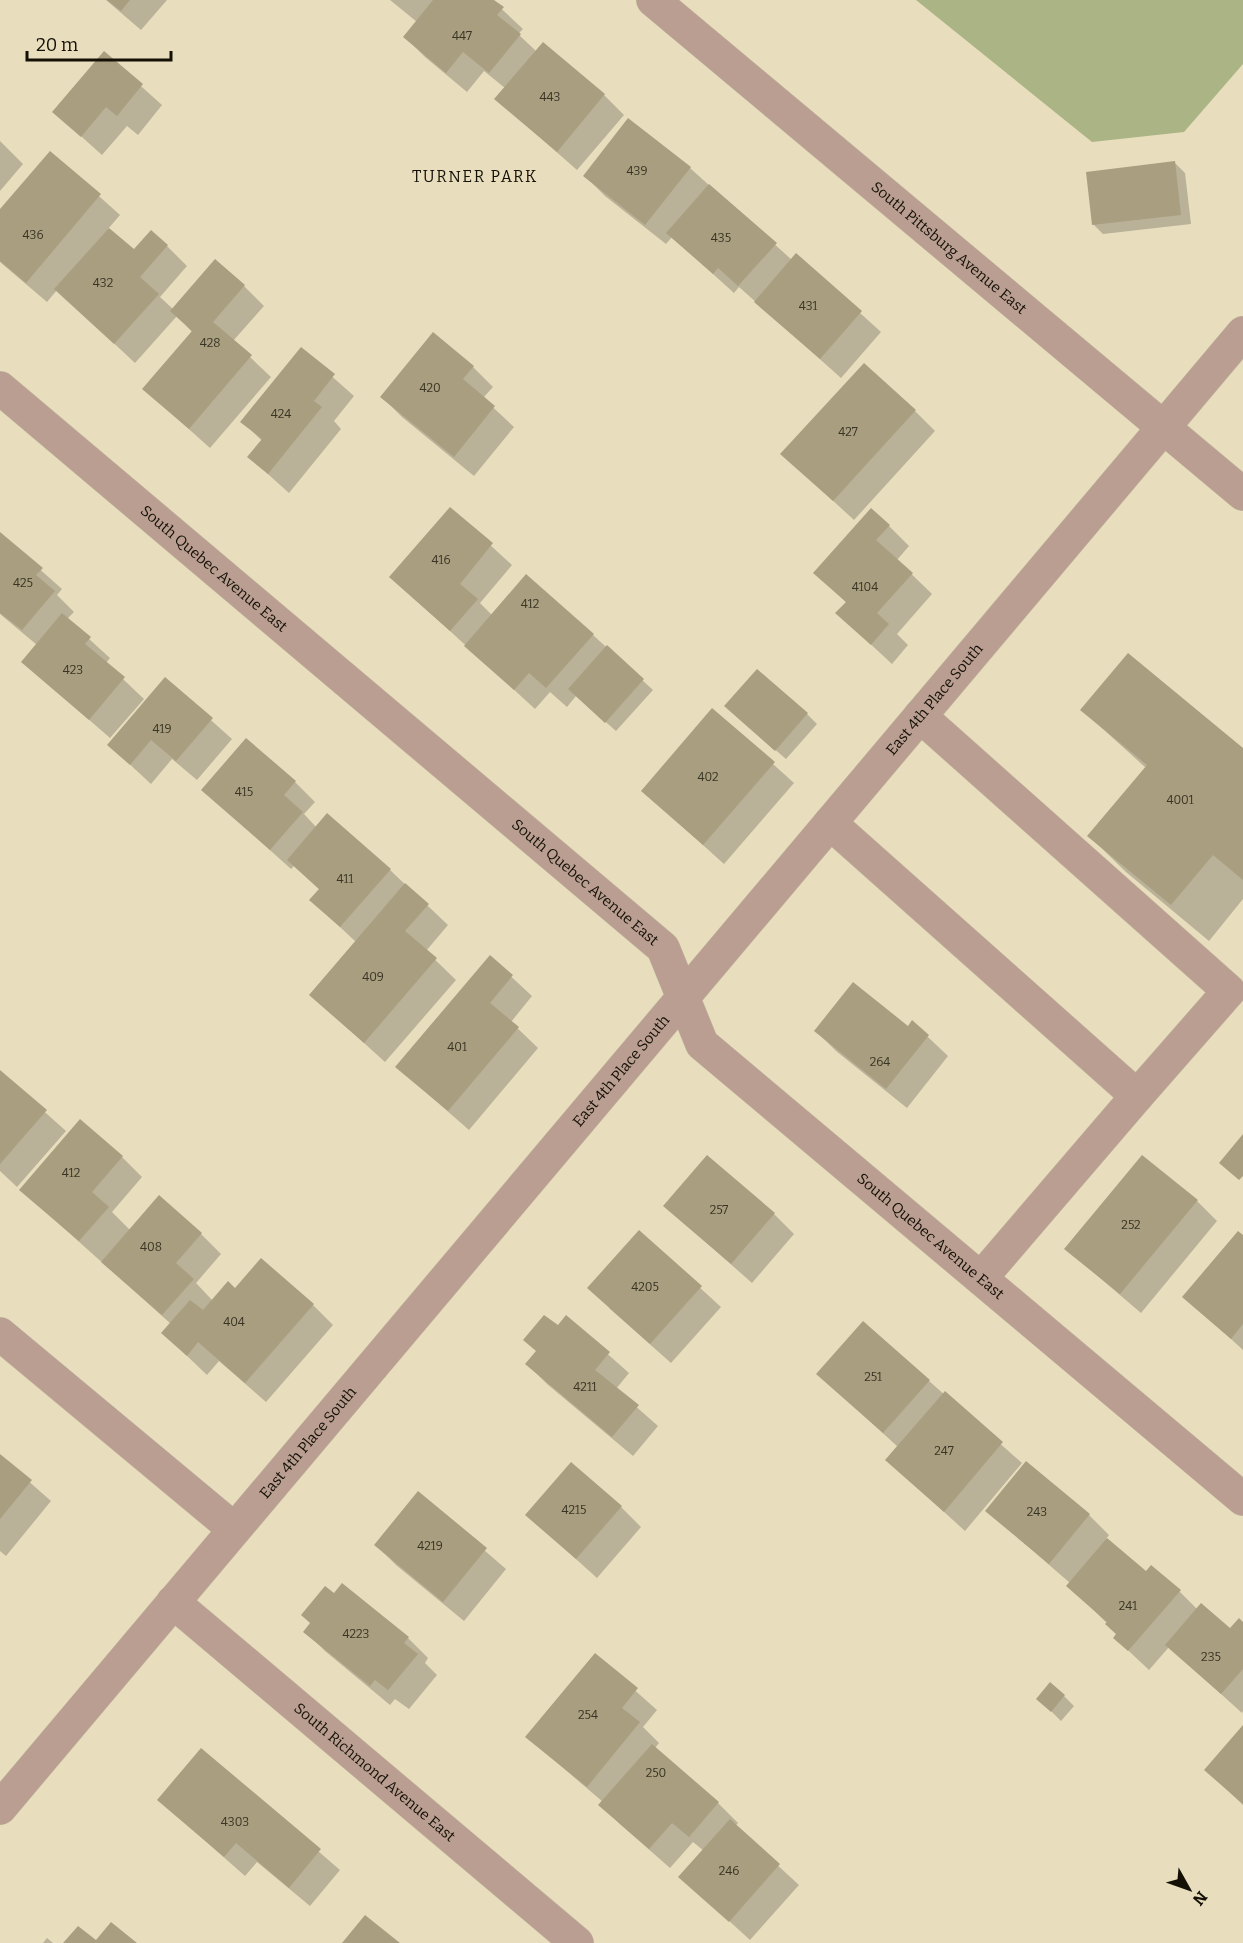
<svg xmlns="http://www.w3.org/2000/svg" width="1243" height="1943" viewBox="0 0 1243 1943" font-family="Bitter,serif">
<style>
.green{fill:#abb485}
.shadow{fill:#0003}
.building{fill:#a99f80}
.lines{fill:none;stroke-linecap:round;stroke-linejoin:round}
.minor-casing{stroke:#c2b99d;stroke-width:34}
.minor{stroke:#ba9e92;stroke-width:33}
.labels{text-anchor:middle;dominant-baseline:central;stroke-width:4.5;stroke-linejoin:round;paint-order:stroke}
.number-label{font-size:12px;fill:#393424}
.street-label{font-size:15px;fill:#141006;stroke:#e8debe}
.neighbourhood-label{font-size:16px;letter-spacing:1.5px;fill:#141006;stroke:#e8debe}
</style>
<rect width="100%" height="100%" fill="#e8debe"/>
<path class="green" d="M916,0H1243V64L1184,132L1092,142Z"/>
<path class="shadow" d="M106,0H167L141,30Z
M390,0H492L523,29L518,34L536,51L604,95L624,115L577,170L496,99L505,88L484,71L467,92L425,57L405,37L417,22Z
M104,53L162,105L138,135L127,126L102,155L54,112Z
M0,141L23,164L0,191Z
M51,153L120,215L108,229L134,252L167,246L187,266L160,297L173,309L244,286L264,306L233,341L271,377L210,448L144,389L193,333L177,316L135,363L57,290L47,302L0,262V211Z
M1175,163L1185,173L1191,224L1103,234L1093,224Z
M690,168L792,260L796,255L881,332L841,378L739,287L734,293L672,237L666,244L605,196L585,176Z
M301,349L354,396L334,421L341,429L289,493L249,457L262,441L242,421Z
M473,367L493,387L483,398L514,427L474,476L402,417L382,397Z
M915,411L935,431L854,520L782,454Z
M451,509L512,565L480,603L492,615L593,635L653,690L616,731L576,696L567,707L550,692L535,709L391,577Z
M889,526L909,546L897,560L932,594L897,634L908,645L892,664L837,613L847,603L815,573Z
M0,534L62,589L57,595L74,612L67,619L110,658L106,663L144,699L110,738L23,662L37,645L0,614Z
M165,679L232,739L197,780L172,759L151,784L109,745Z
M713,710L794,783L724,864L643,791Z
M1082,710L1243,750V899L1209,941L1126,872L1089,836L1146,768Z
M807,714L817,724L786,759L736,716Z
M295,782L315,802L304,814L317,828L390,870L448,925L426,951L456,980L385,1062L311,995L356,942L311,900L320,890L294,866L291,869L203,790Z
M490,957L532,996L511,1022L538,1048L469,1130L397,1067Z
M912,1022L948,1056L907,1108L836,1051L816,1031L908,1028Z
M0,1072L66,1131L17,1187L0,1171Z
M122,1157L142,1177L112,1212L130,1230L201,1234L221,1254L196,1283L213,1301L313,1305L333,1325L266,1402L219,1361L207,1375L163,1333L171,1324L21,1190Z
M1197,1201L1217,1221L1141,1313L1066,1249Z
M665,1206L774,1214L794,1234L752,1283Z
M639,1232L721,1307L671,1363L609,1308Z
M1243,1237V1350L1184,1296Z
M566,1317L629,1373L616,1389L658,1426L633,1456L547,1384L527,1364Z
M818,1374L929,1381L1022,1463L965,1531L887,1460L898,1447Z
M0,1456L51,1501L6,1556L0,1551Z
M418,1493L506,1569L464,1621L396,1565L376,1545Z
M621,1507L641,1527L597,1578L527,1515Z
M987,1511L1089,1515L1109,1535L1106,1539L1146,1573L1180,1592L1198,1610L1230,1631L1243,1624V1711L1242,1713L1169,1647L1149,1670L1115,1638L1118,1634L1068,1585L1070,1583Z
M342,1586L408,1638L428,1658L425,1663L437,1675L409,1709L395,1699L390,1705L325,1651L305,1631Z
M595,1655L657,1710L643,1727L659,1743L655,1748L718,1803L738,1823L735,1826L799,1885L750,1940L681,1877L704,1851L693,1842L670,1868L621,1825L601,1805L603,1802L527,1737Z
M1064,1696L1074,1706L1061,1721L1048,1708Z
M1243,1727V1805L1206,1770Z
M201,1750L340,1870L310,1906L257,1862L245,1876L159,1800Z
M47,1938L53,1943H43Z"/>
<path class="building" d="M107,0H130L121,11Z
M433,0H494L504,7L497,15L521,34L489,73L463,52L446,73L403,37Z
M543,42L605,94L557,152L494,99Z
M104,51L143,84L117,116L106,107L81,137L52,112Z
M628,118L691,167L645,225L583,176Z
M50,151L101,194L26,283L0,261V209Z
M1175,161L1181,215L1092,225L1086,172Z
M709,184L777,243L738,286L718,268L713,274L666,233Z
M109,228L134,249L151,230L168,245L140,277L159,294L114,344L54,289Z
M796,253L862,311L820,359L754,302Z
M215,259L245,285L213,322L252,355L189,429L142,389L192,331L170,311Z
M433,332L474,366L463,379L495,406L454,457L380,397Z
M301,347L335,374L314,401L322,407L268,474L247,457L262,439L240,422Z
M864,363L916,410L833,501L780,454Z
M450,507L493,543L460,584L478,599L450,631L389,577Z
M871,508L890,525L876,540L913,573L877,613L889,624L871,645L835,613L846,602L813,573Z
M0,532L43,568L36,575L55,591L22,630L0,613Z
M526,574L594,634L546,688L529,673L514,690L464,646Z
M62,613L91,637L85,644L125,677L89,720L21,662Z
M607,645L644,679L605,723L568,689Z
M1128,653L1243,748V880L1213,855L1171,905L1087,836L1147,765L1080,710Z
M757,669L808,713L775,751L724,706Z
M165,677L213,718L176,761L151,740L130,765L107,745Z
M712,708L775,762L703,845L641,791Z
M246,738L296,781L284,795L303,812L270,850L201,790Z
M327,813L391,869L340,927L309,900L319,889L287,860Z
M405,883L429,904L405,931L437,958L364,1043L309,995Z
M490,955L513,975L490,1003L519,1027L448,1111L395,1067Z
M853,982L908,1026L912,1020L929,1035L886,1089L814,1031Z
M0,1070L47,1110L0,1164Z
M80,1119L123,1156L92,1192L109,1207L79,1241L19,1190Z
M1243,1134V1176L1239,1180L1219,1163Z
M707,1155L775,1213L731,1264L663,1206Z
M1142,1155L1198,1200L1120,1294L1064,1249Z
M159,1195L202,1233L176,1263L194,1279L162,1315L101,1262Z
M639,1230L702,1286L650,1344L587,1288Z
M1238,1231L1243,1235V1324L1231,1339L1182,1297Z
M261,1258L314,1304L245,1383L198,1342L187,1356L161,1333L190,1300L203,1310L228,1281L235,1288Z
M544,1315L558,1325L566,1315L610,1352L595,1370L639,1405L612,1437L525,1364L536,1351L523,1340Z
M863,1321L930,1380L883,1433L816,1374Z
M945,1391L1003,1442L944,1512L885,1460Z
M0,1454L32,1480L0,1519Z
M1026,1461L1090,1514L1049,1564L985,1511Z
M571,1462L622,1506L576,1559L525,1515Z
M418,1491L487,1548L443,1602L374,1545Z
M1107,1538L1146,1571L1151,1565L1181,1590L1128,1651L1113,1638L1116,1634L1105,1624L1107,1622L1066,1586Z
M342,1583L409,1637L404,1643L418,1654L388,1690L375,1680L370,1686L303,1632L310,1623L301,1615L325,1586L334,1593Z
M1201,1603L1230,1628L1239,1618L1243,1622V1669L1221,1694L1165,1645Z
M595,1653L638,1688L622,1708L640,1722L587,1787L525,1737Z
M1050,1682L1065,1695L1051,1712L1036,1699Z
M1243,1725V1804L1204,1770Z
M652,1744L719,1802L689,1837L672,1823L649,1849L598,1805Z
M201,1748L321,1849L289,1888L236,1843L224,1857L157,1800Z
M730,1819L780,1864L729,1922L678,1877Z
M365,1915L400,1943H342Z
M111,1922L137,1943H63L78,1926L96,1940Z"/>
<g class="lines">
<defs>
<g id="minor">
<path id="s1" d="M653,0L1243,494"/>
<path id="s2" d="M0,388L663,948L702,1044L1243,1499"/>
<path d="M830,823L1137,1096L1229,991L920,716"/>
<path d="M981,1278L1137,1096"/>
<path d="M0,1334L234,1529"/>
<path id="s3" d="M173,1602L577,1943"/>
<path id="s4" d="M0,1808L1243,333"/>
</g>
</defs>
<use href="#minor" class="minor-casing"/>
<use href="#minor" class="minor"/>
</g>
<g class="labels">
<g class="number-label">
<text x="462" y="36">447</text>
<text x="550" y="97">443</text>
<text x="637" y="171">439</text>
<text x="33" y="235">436</text>
<text x="721" y="238">435</text>
<text x="103" y="283">432</text>
<text x="808" y="306">431</text>
<text x="210" y="343">428</text>
<text x="430" y="388">420</text>
<text x="281" y="414">424</text>
<text x="848" y="432">427</text>
<text x="441" y="560">416</text>
<text x="23" y="583">425</text>
<text x="865" y="587">4104</text>
<text x="530" y="604">412</text>
<text x="73" y="670">423</text>
<text x="162" y="729">419</text>
<text x="708" y="777">402</text>
<text x="244" y="792">415</text>
<text x="1180" y="800">4001</text>
<text x="345" y="879">411</text>
<text x="373" y="977">409</text>
<text x="457" y="1047">401</text>
<text x="880" y="1062">264</text>
<text x="71" y="1173">412</text>
<text x="719" y="1210">257</text>
<text x="1131" y="1225">252</text>
<text x="151" y="1247">408</text>
<text x="645" y="1287">4205</text>
<text x="234" y="1322">404</text>
<text x="873" y="1377">251</text>
<text x="585" y="1387">4211</text>
<text x="944" y="1451">247</text>
<text x="574" y="1510">4215</text>
<text x="1037" y="1512">243</text>
<text x="430" y="1546">4219</text>
<text x="1128" y="1606">241</text>
<text x="356" y="1634">4223</text>
<text x="1211" y="1657">235</text>
<text x="588" y="1715">254</text>
<text x="656" y="1773">250</text>
<text x="235" y="1822">4303</text>
<text x="729" y="1871">246</text>
</g>
<g class="street-label">
<text stroke="none"><textPath href="#s1" startOffset="386">South Pittsburg Avenue East</textPath></text>
<text stroke="none"><textPath href="#s2" startOffset="280">South Quebec Avenue East</textPath></text>
<text stroke="none"><textPath href="#s4" startOffset="1450">East 4th Place South</textPath></text>
<text stroke="none"><textPath href="#s2" startOffset="766">South Quebec Avenue East</textPath></text>
<text stroke="none"><textPath href="#s4" startOffset="964">East 4th Place South</textPath></text>
<text stroke="none"><textPath href="#s2" startOffset="1270">South Quebec Avenue East</textPath></text>
<text stroke="none"><textPath href="#s4" startOffset="478">East 4th Place South</textPath></text>
<text stroke="none"><textPath href="#s3" startOffset="264">South Richmond Avenue East</textPath></text>
</g>
<g class="neighbourhood-label">
<text x="475" y="176">TURNER PARK</text>
</g>
</g>
<g transform="translate(1189 1889) rotate(130)" stroke="#e8debe" stroke-width="4.5" paint-order="stroke">
<path d="M0-4.5L10 22L0 15L-10 22Z" fill="#141006"/>
<text y="-9" font-size="16" font-weight="bold" text-anchor="middle" fill="#141006">N</text>
</g>
<path d="M27 51v9h144v-9" fill="none" stroke="#141006" stroke-width="3"/>
<text x="36" y="51" font-size="18" fill="#141006" stroke="#e8debe" stroke-width="4.5" paint-order="stroke">20 m</text>
</svg>
